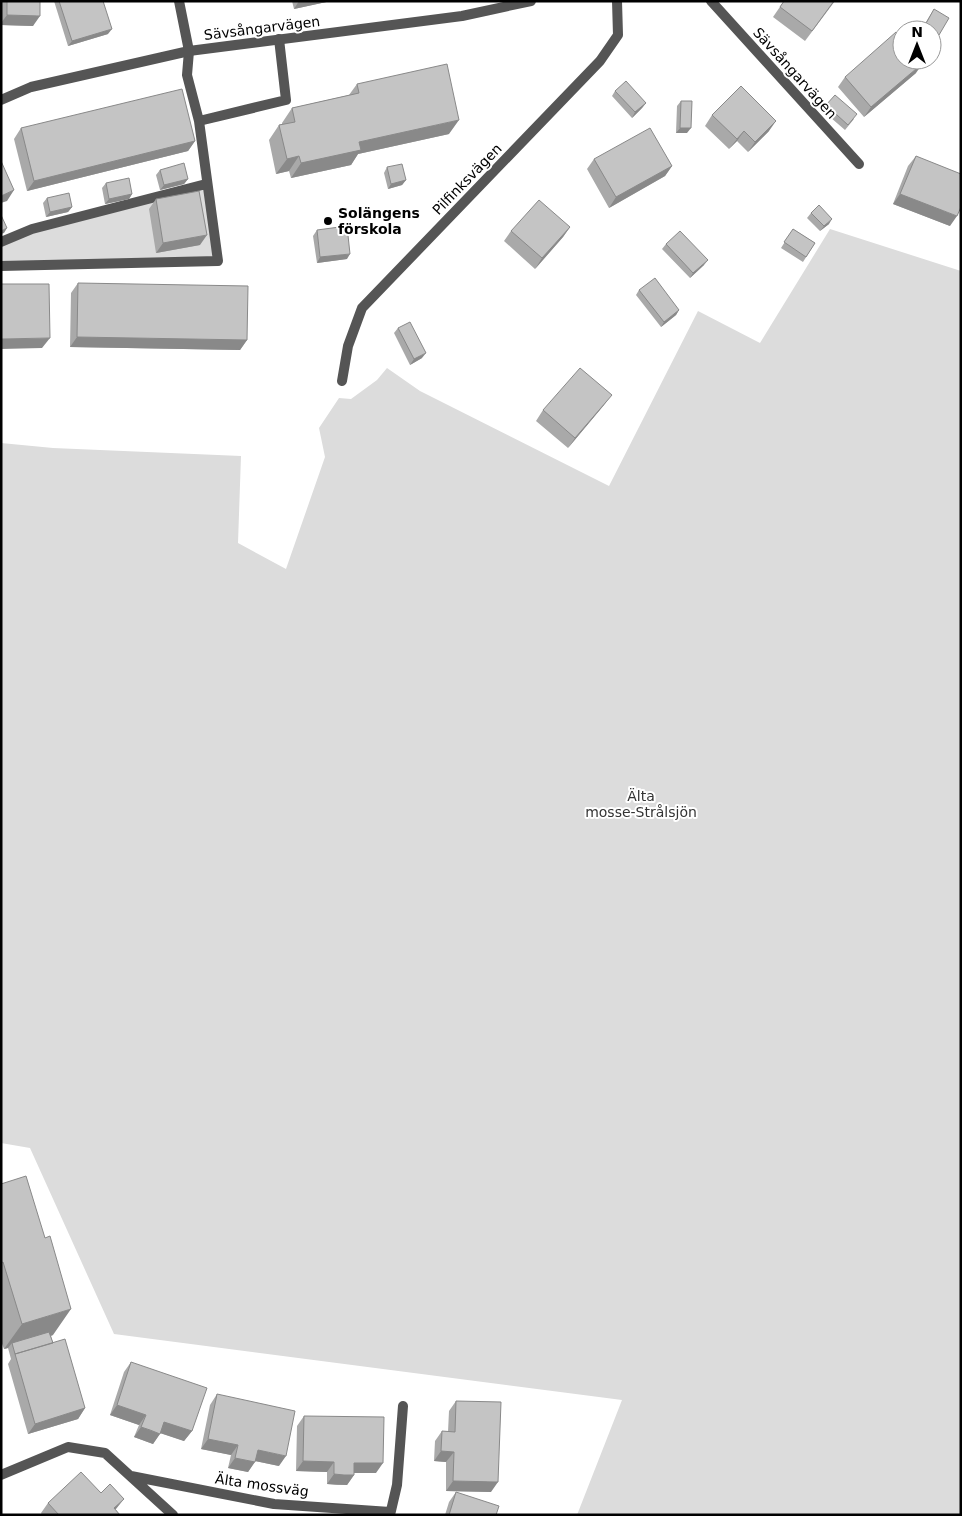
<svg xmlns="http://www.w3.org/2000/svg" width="962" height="1516" viewBox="0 0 962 1516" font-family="'DejaVu Sans',sans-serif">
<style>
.green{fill:#dcdcdc}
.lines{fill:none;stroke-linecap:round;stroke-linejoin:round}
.service{stroke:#555;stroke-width:10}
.minor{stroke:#555;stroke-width:10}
.wall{fill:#a9a9a9}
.shaded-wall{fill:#898989}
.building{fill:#c4c4c4;stroke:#898989}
.poi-dot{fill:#000;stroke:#fff;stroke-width:2}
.labels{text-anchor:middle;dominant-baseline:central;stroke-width:4;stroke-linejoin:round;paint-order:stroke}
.street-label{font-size:14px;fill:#000;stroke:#fff}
.poi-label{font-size:14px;font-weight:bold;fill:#000;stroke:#fff;text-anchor:start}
.park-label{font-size:14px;fill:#333;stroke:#fff}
</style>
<rect width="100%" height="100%" fill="#fff"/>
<path class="green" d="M206,184L218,261L1,266V242Z
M830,229L961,271V1515H577L622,1400L114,1334L30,1148L1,1143V443L53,448L241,456L238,543L286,569L325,457L319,428L339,398L351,399L377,380L387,368L420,391L609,486L698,311L760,343Z"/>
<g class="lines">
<path class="service" d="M711,1L859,164
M189,51L187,75L199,121L286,100L279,39
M1,242L32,229L206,184
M1,266L218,261L199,121
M1,1475L68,1447L105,1453L173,1515
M131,1476L274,1504L390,1512
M390,1515L397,1485L403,1406"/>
<path class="minor" d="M179,1L189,51
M1,100L31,87L189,51L462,16L531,1
M342,381L348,346L362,308L600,61L618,35L617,1"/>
</g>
<path class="wall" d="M1,1H40L33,26L1,25Z
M54,1H103L108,34L68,46Z
M292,1H331L294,9Z
M784,1H835L805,41L773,17Z
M934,9L939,35L935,40L932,38V30H921Z
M916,73L864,117L838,87L845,77Z
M357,84L449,134L358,154L351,165L291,178L289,171L276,174L269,140L279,125L282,124V123L292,108L349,95Z
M615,91L646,103L642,108L632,118L612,96Z
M681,101L687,133H676L677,106Z
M826,105L854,119L845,130L823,111Z
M712,115L769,131L748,152L737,141L729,149L705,126Z
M21,128L195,141L188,151L27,191L14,139Z
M916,156L950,226L893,204L908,166Z
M594,159L672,166L665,176L609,208L587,169Z
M387,167L406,180L402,185L388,189L384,173Z
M160,170L188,179L184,184L160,190L156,175Z
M106,183L132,194L129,199L105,204L102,188Z
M47,198L72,207L68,212L46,217L43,203Z
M156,199L200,245L156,253L149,209Z
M811,213L829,224L820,231L807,218Z
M570,227L563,237L535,269L504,241L511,231Z
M793,229L815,243L803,262L781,248Z
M317,230L347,259L317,263L313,236Z
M666,244L704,265L690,278L662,249Z
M78,283L247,340L240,350L70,347L71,293Z
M639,290L679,310L676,315L661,327L636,295Z
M398,328L422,358L410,365L394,333Z
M604,405L568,448L536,421L543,410Z
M1,1184L53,1335L51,1336L53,1343L85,1408L78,1419L28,1434L8,1364L11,1359L8,1348L4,1349L1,1341Z
M131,1362L192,1431L184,1441L160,1433L153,1444L134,1437L139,1425L110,1415L124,1372Z
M217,1394L279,1466L255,1461L248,1472L228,1468L231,1455L201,1449L210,1405Z
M456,1401L491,1492L446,1491V1462L434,1461L435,1441L442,1431L448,1432L449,1411Z
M304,1416L376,1473H354V1475L347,1485H337L327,1484V1472L296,1471L297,1426Z
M456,1492L496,1515H445L449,1502Z
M48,1503L116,1510L120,1515H42L41,1513Z"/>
<path class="shaded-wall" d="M299,1H331L294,9Z
M7,15L40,16L33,26L1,25V23Z
M112,29L108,34L68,46L72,41Z
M923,63L916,73L864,117L871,107Z
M646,103L642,108L632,118L635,112Z
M459,120L449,134L358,154L351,165L291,178L301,163L359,142Z
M776,121L769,131L748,152L755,142Z
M680,128H691L687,133H676Z
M744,131L737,141L729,149L737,139Z
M195,141L188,151L27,191L34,181Z
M299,156L289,171L276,174L287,159Z
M672,166L665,176L609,208L616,197Z
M188,179L184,184L160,190L164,185Z
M406,180L402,185L388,189L391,184Z
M14,190L7,201L1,203V196Z
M132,194L129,199L105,204L109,199Z
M900,194L957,216L950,226L893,204Z
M72,207L68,212L46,217L50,212Z
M832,219L829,224L820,231L824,226Z
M570,227L563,237L535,269L542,258Z
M7,228L4,233L1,234V231Z
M207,235L200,245L156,253L163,243Z
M350,254L347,259L317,263L320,257Z
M708,260L704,265L690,278L693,273Z
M679,310L676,315L661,327L664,322Z
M77,337L247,340L240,350L70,347Z
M50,338L42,348L1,349V339Z
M426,353L422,358L410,365L414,359Z
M612,395L604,405L568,448L575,438Z
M71,1309L53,1335L13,1347L12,1343L8,1348L4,1349L22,1324Z
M117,1405L146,1415L139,1425L110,1415Z
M85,1408L78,1419L28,1434L35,1424Z
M164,1422L192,1431L184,1441L157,1432Z
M141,1427L160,1434L153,1444L134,1437Z
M208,1439L238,1445L231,1455L201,1449Z
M258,1450L286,1456L279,1466L251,1460Z
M441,1451L454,1452L446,1462L434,1461Z
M235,1458L255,1462L248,1472L228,1468Z
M303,1461L334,1462L327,1472L296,1471Z
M354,1463H383L376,1473H347Z
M334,1474L354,1475L347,1485L327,1484Z
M453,1481L498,1482L491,1492L446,1491Z
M124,1499L116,1509L110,1515L114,1508Z"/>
<path class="building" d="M7,1H40V16L7,15Z
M59,1H103L112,29L72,41Z
M784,1H834L812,31L780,7Z
M934,9L949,18L939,35L932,31V30H930L924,27Z
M896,32L902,39V60H920L923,63L871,107L845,77Z
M447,64L459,120L359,142L361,150L301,163L299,156L287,159L279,125L295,122L292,108L359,93L357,84Z
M626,81L646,103L635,112L615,91Z
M741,86L776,121L755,142L744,131L737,139L712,115Z
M182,89L195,141L34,181L21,128Z
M835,95L857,114L848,125L826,105Z
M681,101H692L691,128H680Z
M650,128L672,166L616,197L594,159Z
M916,156L961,174V207L957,216L900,194Z
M1,161L14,190L1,196Z
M184,163L188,179L164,185L160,170Z
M402,164L406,180L391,184L387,167Z
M129,178L132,194L109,199L106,183Z
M199,191L207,235L163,243L156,199Z
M69,193L72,207L50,212L47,198Z
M539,200L570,227L542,258L511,231Z
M819,205L832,219L824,226L811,213Z
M1,215L7,228L1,231Z
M347,226L350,254L320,257L317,230Z
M793,229L815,243L806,257L784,242Z
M680,231L708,260L693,273L666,244Z
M655,278L679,310L664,322L639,290Z
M78,283L248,286L247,340L77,337Z
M1,284H49L50,338L1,339Z
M410,322L426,353L414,359L398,328Z
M580,368L612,395L575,438L543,410Z
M26,1176L45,1238L50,1236L71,1309L22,1324L3,1262L1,1263V1184Z
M49,1332L53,1343L15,1354L12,1343Z
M65,1339L85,1408L35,1424L15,1354Z
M131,1362L207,1388L192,1431L164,1422L160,1434L150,1430L141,1427L146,1415L117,1405Z
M217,1394L295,1411L286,1456L258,1450L255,1462L235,1458L238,1445L208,1439Z
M456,1401L501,1402L498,1482L453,1481L454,1452L441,1451L442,1431L455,1432Z
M304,1416L384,1417L383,1463H354V1475H344L334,1474V1462L303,1461Z
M81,1472L101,1493L110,1484L124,1499L114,1508L120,1515H59L48,1503Z
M456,1492L499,1506L496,1515H449Z"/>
<circle class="poi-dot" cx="328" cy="221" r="5"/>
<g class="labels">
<g class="street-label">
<text transform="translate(262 28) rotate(-7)">Sävsångarvägen</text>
<text transform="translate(795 73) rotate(48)">Sävsångarvägen</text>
<text transform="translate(467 179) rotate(-46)">Pilfinksvägen</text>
<text transform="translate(262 1485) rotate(8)">Älta mossväg</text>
</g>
<g class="poi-label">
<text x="338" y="213">Solängens<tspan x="338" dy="16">förskola</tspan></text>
</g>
<g class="park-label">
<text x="641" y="796">Älta<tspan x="641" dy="16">mosse-Strålsjön</tspan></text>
</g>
</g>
<rect width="962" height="1516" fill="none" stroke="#000000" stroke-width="5"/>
<g transform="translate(917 45)"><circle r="24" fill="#ffffff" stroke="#999999"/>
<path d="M0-4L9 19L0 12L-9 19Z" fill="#000000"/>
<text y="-8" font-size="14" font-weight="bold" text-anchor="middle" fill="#000000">N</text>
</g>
</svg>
